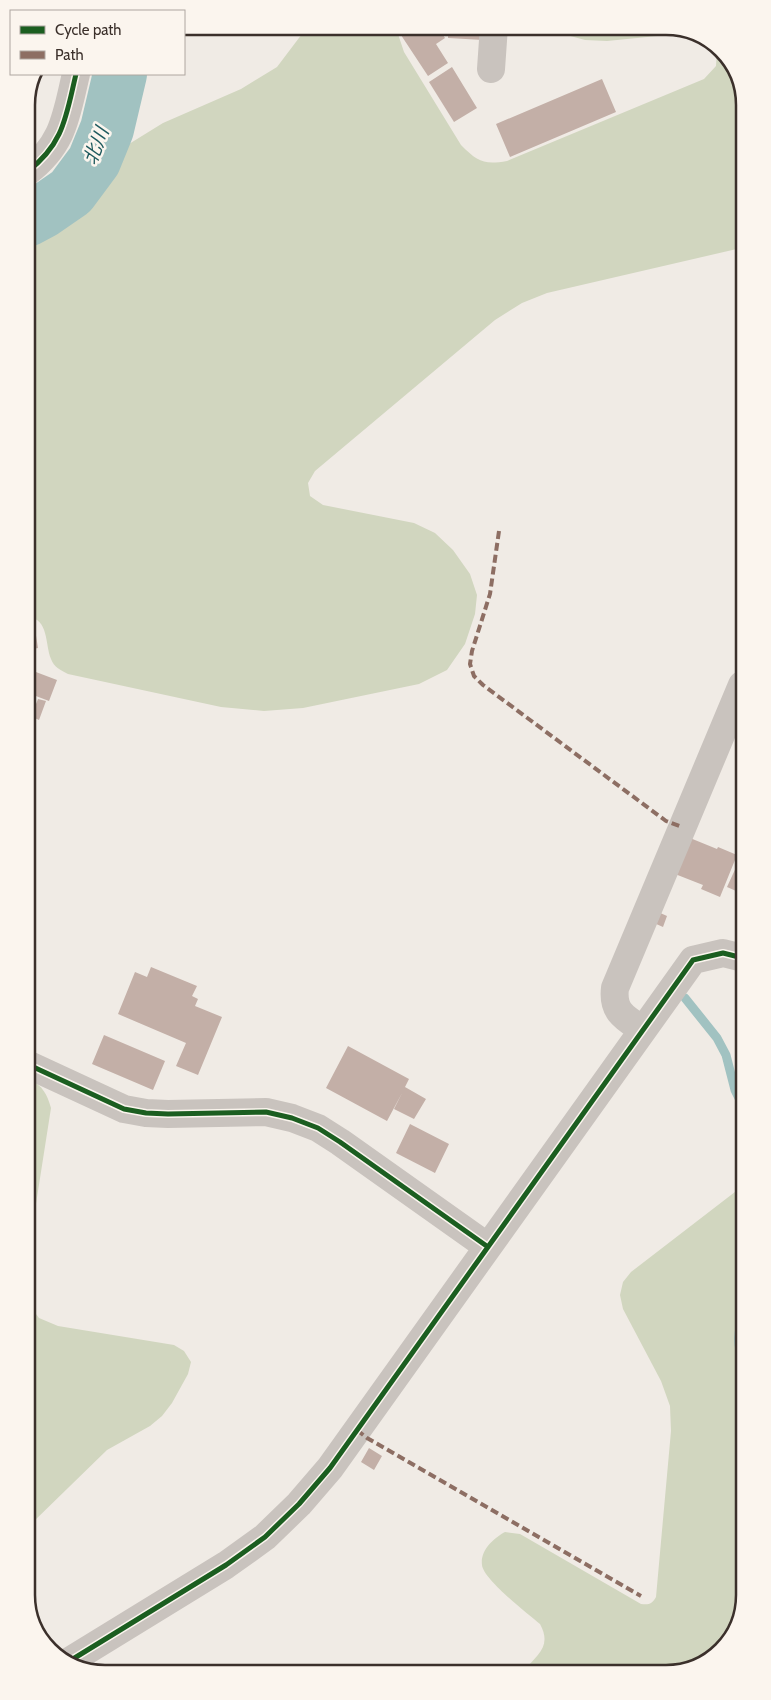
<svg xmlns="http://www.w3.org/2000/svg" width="771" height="1700" viewBox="0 0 771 1700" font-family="Cabin,'Noto Sans JP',sans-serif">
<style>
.green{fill:#d1d6bf}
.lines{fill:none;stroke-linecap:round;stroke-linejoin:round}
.stream{stroke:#a1c2c1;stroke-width:9}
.river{stroke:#a1c2c1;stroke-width:54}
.building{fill:#c3afa7}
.minor{stroke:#c9c3be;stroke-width:28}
.quiet{stroke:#8d6e63;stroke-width:4;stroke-dasharray:8 4;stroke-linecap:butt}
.cycleway-casing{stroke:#fbf5ee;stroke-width:8}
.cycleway{stroke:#1b5e20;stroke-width:5}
.labels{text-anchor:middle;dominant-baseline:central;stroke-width:5;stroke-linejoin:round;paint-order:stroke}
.water-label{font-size:19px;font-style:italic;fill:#1f5a5e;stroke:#fbf5ee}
.rim{fill:none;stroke:#3b302b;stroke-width:2.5}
</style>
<rect width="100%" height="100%" fill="#f0ebe5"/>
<path class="green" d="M308,26H398L397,31L404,52L461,145C478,162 484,165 507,161L704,79L716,66L717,50L710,41L714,43L740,79L741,248L547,293L522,303L495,320L315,471L308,483L310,496L323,505L414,523L435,533L453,550L470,574L477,595L475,614L465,644L447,670L419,684L303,708L264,711L221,707L68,674C60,670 54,667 51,659C45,644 49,619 28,617L27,233L48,222L79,200L98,175L129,144L163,123L241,89L277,67Z
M547,26H671L687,33L607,41L585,40L563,34Z
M29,1079C43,1086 47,1094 51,1108L30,1242Z
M744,1185L745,1595L731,1639L692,1669L523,1671C538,1655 552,1646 540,1624C528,1614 483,1579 482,1565C480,1550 494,1538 505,1532L520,1534L641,1604C649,1605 652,1604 656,1597L671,1431L670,1406L661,1381L623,1309L620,1295L623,1282L631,1272Z
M30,1306L39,1318L58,1326L174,1345L184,1351L191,1362L188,1374L172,1403L162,1416L150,1426L107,1450L30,1525Z"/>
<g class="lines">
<path class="stream" d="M685,998L717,1038L726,1055L735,1090L743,1106
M744,1312C738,1332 736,1344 744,1363"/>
<path class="river" d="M27,220L42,212L71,192L94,161L107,129L120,74"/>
</g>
<path class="building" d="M408,26H437L445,38L436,44L448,63L428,76L399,32Z
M448,26H483V40L448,38Z
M452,67L477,108L454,122L429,82Z
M602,79L616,112L510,157L496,124Z
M34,623L38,648L28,650V624Z
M28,669L57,680L49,701L28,693Z
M38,699L46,701L39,720L28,715L30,708L34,709Z
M690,838L717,849L718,847L737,855L720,897L701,889L703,885L675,874Z
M738,863L743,865V894L727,887Z
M658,912L667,916L663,927L654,923Z
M151,967L197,986L192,996L198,999L195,1006L222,1017L198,1075L176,1066L186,1043L118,1014L135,972L147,977Z
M104,1035L165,1061L153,1090L92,1064Z
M348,1046L409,1079L405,1087L426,1099L414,1119L394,1109L402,1093L387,1121L326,1088Z
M410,1124L449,1144L435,1173L396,1153Z
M369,1448L382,1456L374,1470L361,1462Z"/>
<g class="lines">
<path class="minor" d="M491,69L494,26
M27,172C64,144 66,116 76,74
M643,1030C625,1018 612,1012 615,988L742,685
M29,1065L124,1109L146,1113L168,1114L266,1112L292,1118L318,1128L340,1142L488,1247
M68,1662L226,1565L265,1537L299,1504L330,1468L693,960L723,953L743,958"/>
<path class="quiet" d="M499,531L490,594L472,651L470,664L474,676L483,685L666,821L682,827
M357,1430L367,1438L641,1596"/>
<defs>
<path id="cycleway" d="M27,172C64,144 66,116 76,74
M29,1065L124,1109L146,1113L168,1114L266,1112L292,1118L318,1128L340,1142L488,1247
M68,1662L226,1565L265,1537L299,1504L330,1468L693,960L723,953L743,958"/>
</defs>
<use href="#cycleway" class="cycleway-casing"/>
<use href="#cycleway" class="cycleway"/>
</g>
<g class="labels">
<g class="water-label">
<text transform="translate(96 146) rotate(-69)">北川</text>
</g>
</g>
<path d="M0 0H771V1700H0ZM105 35H666A70 70 0 0 1 736 105V1595A70 70 0 0 1 666 1665H105A70 70 0 0 1 35 1595V105A70 70 0 0 1 105 35Z" fill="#fbf5ee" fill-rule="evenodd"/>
<path class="rim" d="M105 35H666A70 70 0 0 1 736 105V1595A70 70 0 0 1 666 1665H105A70 70 0 0 1 35 1595V105A70 70 0 0 1 105 35Z"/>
<rect x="10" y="10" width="175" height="65" fill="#fbf5ee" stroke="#aea6a0"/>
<rect x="20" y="26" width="25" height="8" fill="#1b5e20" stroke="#aea6a0"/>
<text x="55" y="35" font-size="15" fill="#3b302b">Cycle path</text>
<rect x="20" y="51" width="25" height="8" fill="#8d6e63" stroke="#aea6a0"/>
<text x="55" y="60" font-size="15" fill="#3b302b">Path</text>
</svg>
